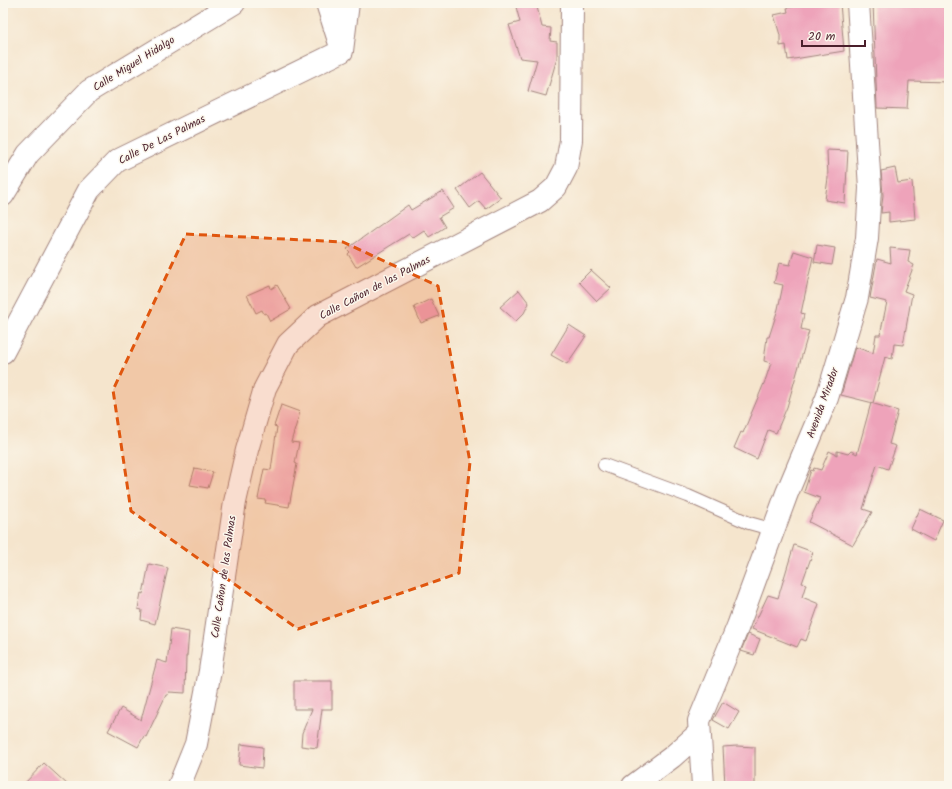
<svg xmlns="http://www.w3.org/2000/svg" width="952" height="789" viewBox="0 0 952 789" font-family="Kalam,sans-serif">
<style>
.building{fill:#eea3ba}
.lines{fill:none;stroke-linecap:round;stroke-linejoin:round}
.service-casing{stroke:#a0827c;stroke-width:14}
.minor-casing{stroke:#a0827c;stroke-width:24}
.service{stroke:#fff;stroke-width:12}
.minor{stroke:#fff;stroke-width:22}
.marked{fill:#e0560e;fill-opacity:0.2;stroke:#e0560e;stroke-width:3;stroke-dasharray:8 5;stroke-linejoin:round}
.labels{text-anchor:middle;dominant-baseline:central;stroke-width:3;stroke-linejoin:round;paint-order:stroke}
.street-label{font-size:11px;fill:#4a1f2b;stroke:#fbf7ec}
</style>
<rect width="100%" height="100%" fill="#fbf7ec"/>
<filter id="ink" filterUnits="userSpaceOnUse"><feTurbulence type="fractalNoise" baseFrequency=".025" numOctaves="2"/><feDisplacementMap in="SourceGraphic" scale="8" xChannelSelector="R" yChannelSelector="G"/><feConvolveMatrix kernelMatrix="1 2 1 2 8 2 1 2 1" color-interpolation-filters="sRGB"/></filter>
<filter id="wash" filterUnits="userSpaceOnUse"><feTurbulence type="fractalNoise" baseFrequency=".012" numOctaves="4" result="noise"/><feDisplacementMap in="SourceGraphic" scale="16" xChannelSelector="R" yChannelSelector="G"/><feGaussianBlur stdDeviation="0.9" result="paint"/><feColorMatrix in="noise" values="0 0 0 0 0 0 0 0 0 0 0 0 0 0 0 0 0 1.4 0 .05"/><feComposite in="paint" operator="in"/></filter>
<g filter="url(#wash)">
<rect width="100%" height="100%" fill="#f5e5cd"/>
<g id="blocks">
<path class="building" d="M515,3H536L542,27L551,28L550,41L557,42V58L546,96L528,91L537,60L520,58L509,25L520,22Z
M800,3H840L844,51L788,60L786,45L780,46V35L774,15L788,12L787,8L801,5Z
M873,3H949V82L909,81L907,109L877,108Z
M827,150L848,151L845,203L825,200L828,178Z
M895,168L898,183L912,181L915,219L889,222V212L881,213L883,195L881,171Z
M480,172L501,198L486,209L479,201L470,208L457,190Z
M443,191L454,208L439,217L445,227L429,237L424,230L412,238L409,234L356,267L348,254L350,252L347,249L408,205L411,210Z
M817,245L835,248L832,265L814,262Z
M890,248L910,250L908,262L914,265L904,291L912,294L903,345L894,344L892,359L885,357L873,403L841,395L855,347L873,353L876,335H880L887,302L870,298L877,259L891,263Z
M794,251L813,257L801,313L804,314L801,329L809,331L787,407L776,433L768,430L757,459L734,448L741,432L743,433L765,381L771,363L764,361L767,337H769L778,309L783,285L774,283L779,263L790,265Z
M591,270L611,288L597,301L579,282Z
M270,285L271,289L277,285L291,309L270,321L266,313L264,314L262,310L256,313L247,295Z
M519,290L529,303L524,313L516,321L500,307Z
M431,299L439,316L421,323L414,307Z
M569,325L586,336L567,364L551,355Z
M871,403L898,411L889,444L896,446L888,469L877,465L863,509L872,512L853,545L809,522L820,498L804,492L811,470L813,471L814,468L821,470L829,451L837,455V451L848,454L851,451L857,454Z
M281,405L300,412L291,442L299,443L295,463L297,464L289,507L265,503L266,500L258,499L264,469L271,470L277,427L274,426Z
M195,468L213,472L208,488L190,485Z
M920,509L943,520L934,541L911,529Z
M794,545L813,552L802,583L806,584L802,597L819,604L806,641L801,639L797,647L752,629L768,595L778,598Z
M149,564L168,568L155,624L141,620L142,610L138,609L141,593L143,594Z
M171,629L189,632L187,656H186L185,693L169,692L168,695H166L146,737L144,736L138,747L108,731L121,708L141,720L157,660L167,663Z
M748,634L760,639L754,655L741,651Z
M294,681H332V709H322L317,748L301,746L302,733L312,709H294Z
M723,702L739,712L729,729L713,720Z
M241,744L263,747L262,768L239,765Z
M737,746L755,747V786H725L723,747Z
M44,763L69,786H22Z"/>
</g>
</g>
<g filter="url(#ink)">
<use href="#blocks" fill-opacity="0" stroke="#a0827c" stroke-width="1"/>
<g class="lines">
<defs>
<path id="service" d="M604,465L688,496L749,523L774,530"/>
<path id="minor" d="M327,3L340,44
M3,195L28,154L89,91L234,3
M3,352L89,190L117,161L342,51L348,3
M179,786L196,744L210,671L235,502L247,450L265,388L288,344L318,316L540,201L556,187L566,168L571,140L572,3
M633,786L672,757L698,734
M703,786L699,721L738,626L787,493L827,398L857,298L867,238L870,188L858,3"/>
</defs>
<use href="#service" class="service-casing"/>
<use href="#minor" class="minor-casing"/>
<use href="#service" class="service"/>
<use href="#minor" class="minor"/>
</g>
</g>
<path class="marked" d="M186,234L343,242L438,286L470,462L459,573L298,629L131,511L113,390Z"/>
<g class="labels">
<g class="street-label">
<text transform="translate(134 64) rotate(-32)">Calle Miguel Hidalgo</text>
<text transform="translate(162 140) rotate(-27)">Calle De Las Palmas</text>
<text transform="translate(375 288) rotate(-28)">Calle Cañon de las Palmas</text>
<text transform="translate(823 403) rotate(-70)">Avenida Mirador</text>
<text transform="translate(224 577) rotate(-82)">Calle Cañon de las Palmas</text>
</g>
</g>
<rect width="952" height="789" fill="none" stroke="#fbf7ec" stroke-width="16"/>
<path d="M802 40v6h63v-6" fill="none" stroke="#4a1f2b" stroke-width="2"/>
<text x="808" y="40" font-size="12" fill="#4a1f2b" stroke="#fbf7ec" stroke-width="3" paint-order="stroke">20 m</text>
</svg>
